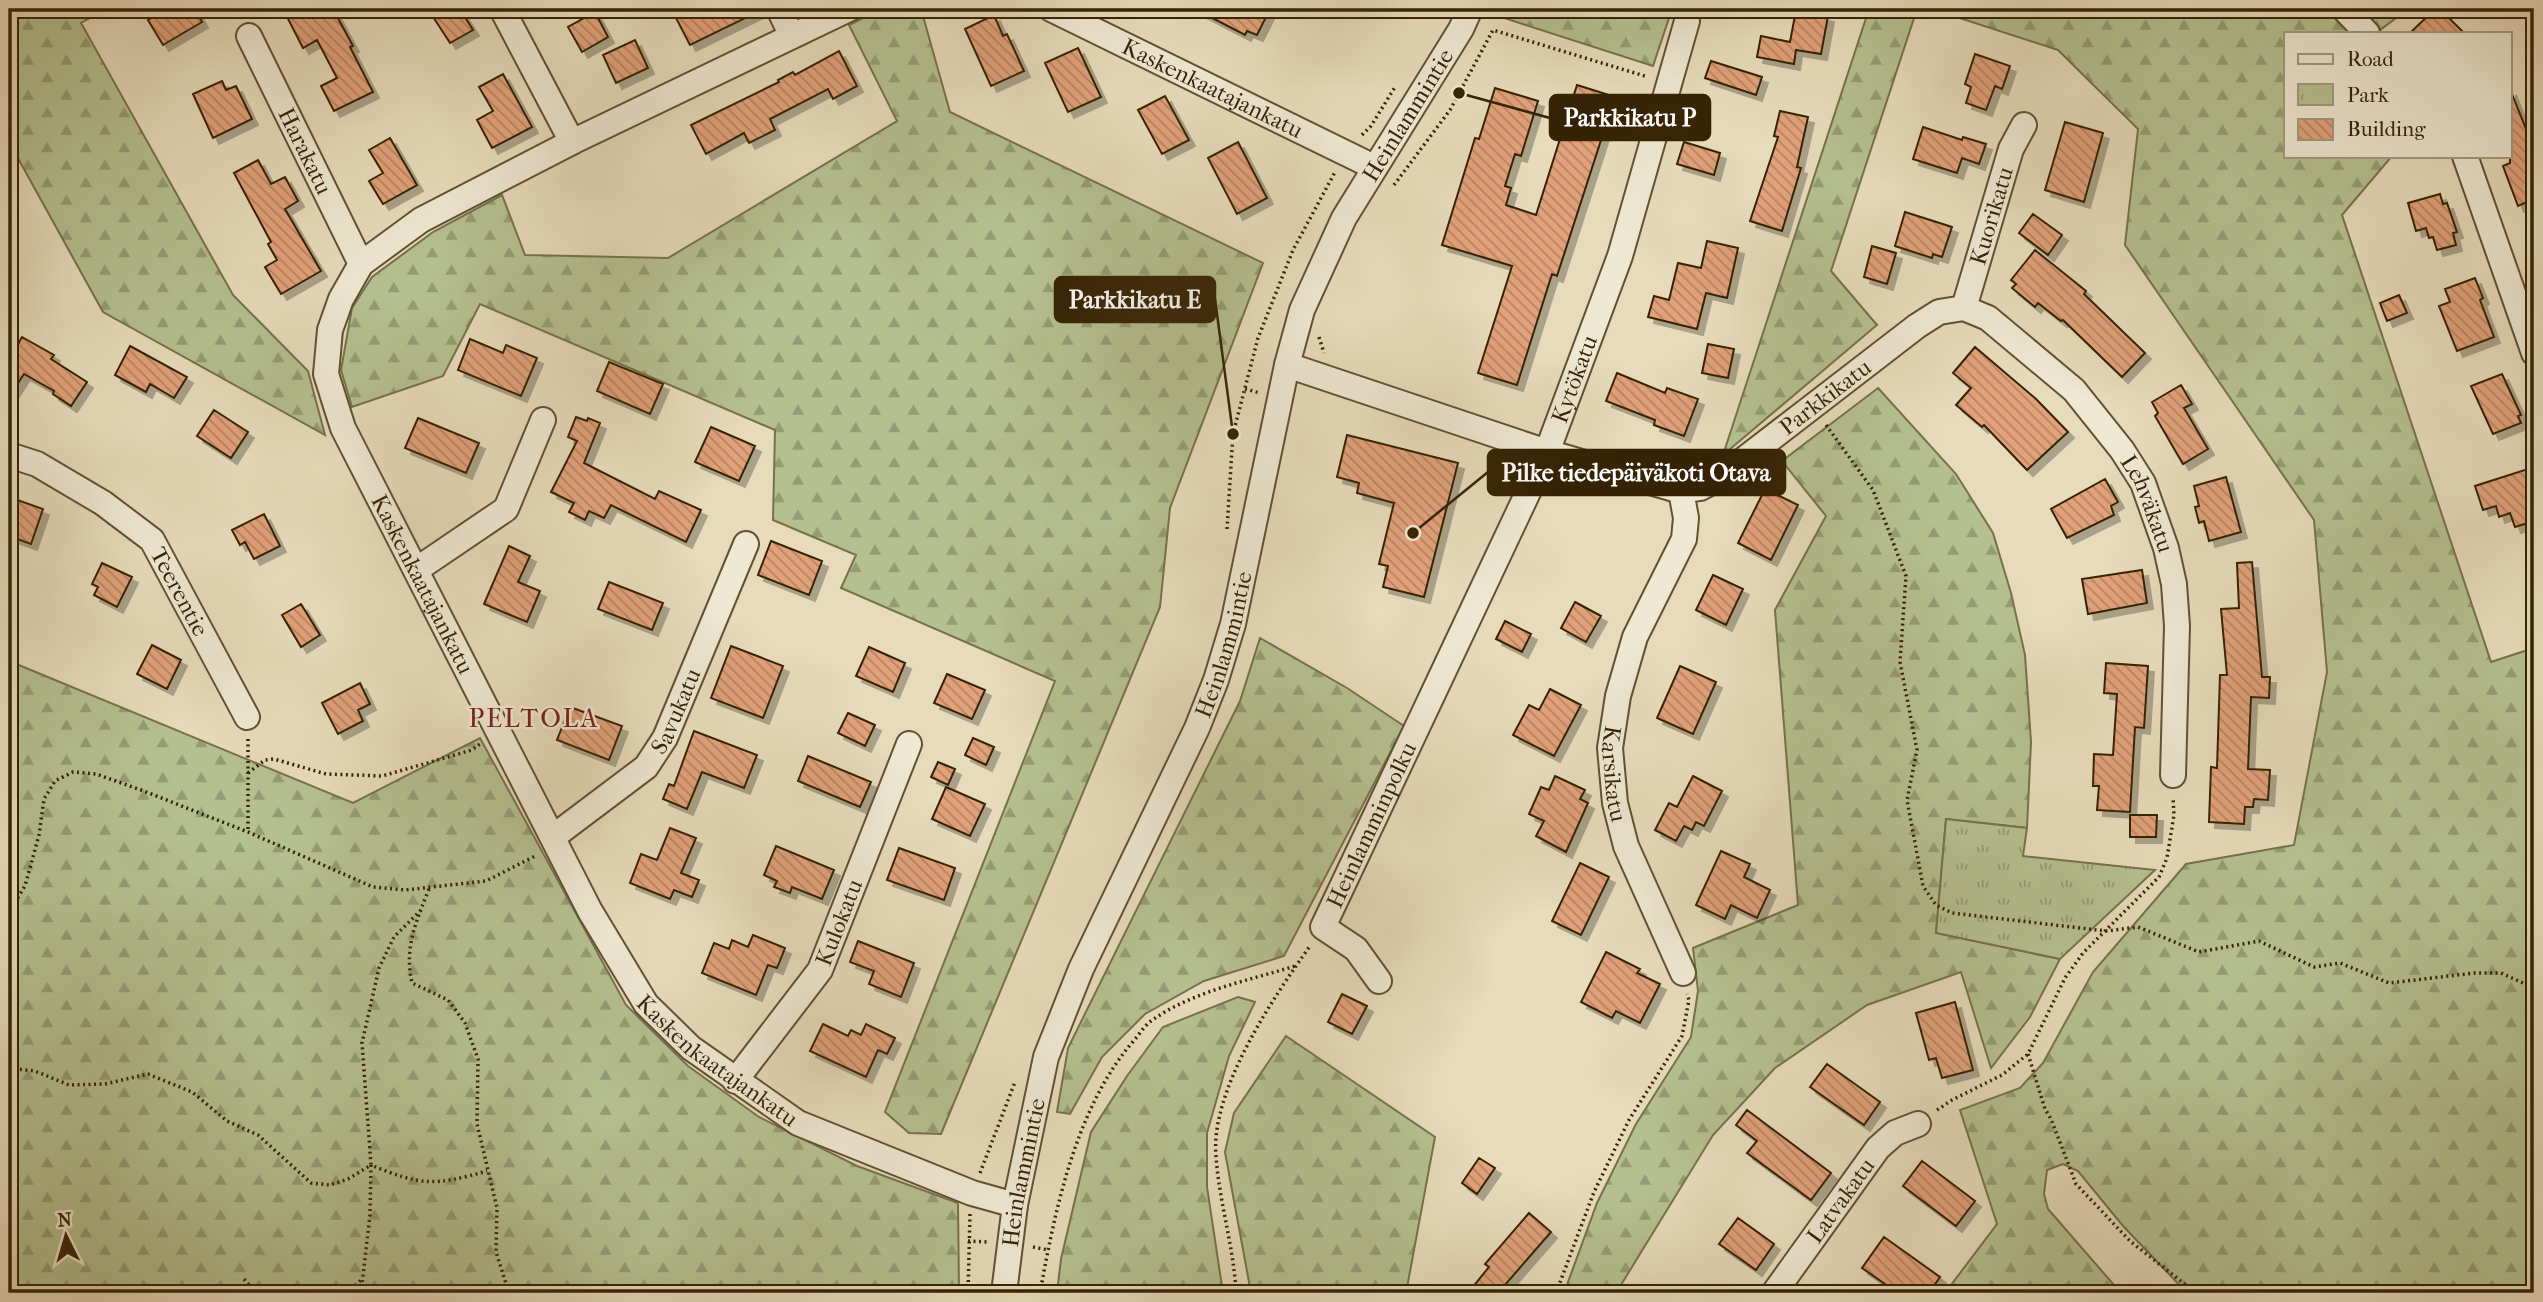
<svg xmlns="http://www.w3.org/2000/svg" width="2543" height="1302" viewBox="0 0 2543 1302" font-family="'IM FELL French Canon',serif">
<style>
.forest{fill:url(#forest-firs);stroke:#76724a;stroke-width:2}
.park{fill:url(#park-tufts);stroke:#76724a;stroke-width:2}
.building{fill:url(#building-back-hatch);stroke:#362305;stroke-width:2;filter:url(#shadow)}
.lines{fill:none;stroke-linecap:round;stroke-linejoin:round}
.minor-casing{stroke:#625132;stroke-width:28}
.path{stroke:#362305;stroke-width:3.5;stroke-dasharray:2 3.5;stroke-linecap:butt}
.minor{stroke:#efe8d3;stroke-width:24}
.labels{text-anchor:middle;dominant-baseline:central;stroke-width:5;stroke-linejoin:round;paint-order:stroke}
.street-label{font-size:23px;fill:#362305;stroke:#efe8d3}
.quarter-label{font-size:26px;letter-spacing:2px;fill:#7a1f14;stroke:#efe8d3}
.leader{fill:none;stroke:#362305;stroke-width:2.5}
.callout-dot{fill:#362305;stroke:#efe8d3;stroke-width:2.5}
.callout{fill:#362305;stroke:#362305;stroke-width:2.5}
.callout-label{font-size:24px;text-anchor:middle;font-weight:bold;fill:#fff}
</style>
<defs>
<pattern id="forest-firs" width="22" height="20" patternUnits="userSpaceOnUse" patternTransform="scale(1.75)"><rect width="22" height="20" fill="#b5c090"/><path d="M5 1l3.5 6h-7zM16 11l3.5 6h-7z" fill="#949c74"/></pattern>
<pattern id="park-tufts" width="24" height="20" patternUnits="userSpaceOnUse" patternTransform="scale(1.75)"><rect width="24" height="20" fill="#b5c090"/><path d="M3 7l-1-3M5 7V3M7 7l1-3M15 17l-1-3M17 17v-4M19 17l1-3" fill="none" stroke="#949c74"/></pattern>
<pattern id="building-back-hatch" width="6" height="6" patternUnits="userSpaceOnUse" patternTransform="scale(1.75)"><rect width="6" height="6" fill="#e1a17a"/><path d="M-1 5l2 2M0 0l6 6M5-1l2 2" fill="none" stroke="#b78362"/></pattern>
<filter id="shadow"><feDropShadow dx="6" dy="6" stdDeviation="0" flood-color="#0004"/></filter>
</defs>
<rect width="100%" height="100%" fill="#e7dbbb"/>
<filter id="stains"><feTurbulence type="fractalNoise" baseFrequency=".00286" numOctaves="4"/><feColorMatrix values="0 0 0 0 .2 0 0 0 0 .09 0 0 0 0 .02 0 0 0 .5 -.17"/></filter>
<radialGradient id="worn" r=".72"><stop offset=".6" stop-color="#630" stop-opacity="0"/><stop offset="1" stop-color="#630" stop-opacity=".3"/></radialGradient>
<path class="forest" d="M9,9H106L81,23L233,295L308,371L325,435L103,312L9,142Z
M881,9H921L950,112L1263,263L1170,508L1160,607L941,1134L909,1133L885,1112L1055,681L841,588L856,555L773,520L775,430L480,304L443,376L352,407L341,370L352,308L372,277L433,232L502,195L525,255L668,258L897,121L849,25Z
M1508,9H1672L1653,66L1504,18Z
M1869,9H1917L1831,271L1877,325L1723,455Z
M1932,9H2329L2354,33H2286V156H2392L2342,215L2491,662L2534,648V1293H2187L2123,1226L2078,1171L2063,1164L2047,1170L2044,1194L2048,1209L2121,1293H1945L1997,1224L1960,1110L2020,1088L2043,1063L2093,972L2186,864L2294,845L2327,672L2314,520L2125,245L2138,129L2058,50Z
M2364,9H2408L2380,30Z
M1878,388L1956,474L1993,533L2011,593L2025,655L2031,742L2027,828L1946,819L1936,933L2060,959L2030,1017L1991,1068L1961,972L1867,1005L1775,1068L1713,1135L1616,1293H1564L1597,1203L1636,1124L1691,1037L1698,991L1693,948L1798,905L1775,610L1826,516L1782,461Z
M1260,638L1347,688L1404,726L1284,956L1204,981L1145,1014L1102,1057L1070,1114L1057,1112L1068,1048L1240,701Z
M9,661L353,803L480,738L626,1005L688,1066L759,1117L857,1166L958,1203L959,1293H9Z
M1238,997L1255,1002L1229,1056L1207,1133V1187L1223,1293H1057L1061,1259L1091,1132L1127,1076L1163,1027Z
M1286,1036L1435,1137L1406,1293H1251L1225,1152L1234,1113Z"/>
<path class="park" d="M1946,819L2027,828L2023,856L2155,870L2060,959L1936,933Z"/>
<path class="building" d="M167,9H195L202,22L163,45L148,20Z
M283,9H333L353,46L350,47L373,92L334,111L321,86L337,78L317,40L303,48Z
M428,9H460L473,30L450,43Z
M679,9H764L690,45L676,18L682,15Z
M1195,9H1270L1257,35L1247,31L1245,35Z
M2435,9H2440L2464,33H2410Z
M1796,10L1828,16L1821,54L1796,50L1794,64L1757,57L1761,36L1790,42Z
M595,12L608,37L582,52L568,27Z
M994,15L1003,36L1007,34L1024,71L991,86L965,29Z
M635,40L648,68L616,83L603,55Z
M1078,48L1101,97L1068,112L1045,63Z
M839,51L857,86L833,99L828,89L770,119L775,130L749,143L744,133L706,154L691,125L779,82L778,80L793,72L795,75Z
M1975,54L2010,66L2002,89L1995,86L1986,110L1966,103L1971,87L1965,84Z
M1711,61L1762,77L1756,95L1705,78Z
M503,74L532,127L492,148L477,120L493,111L479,87Z
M222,81L226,90L236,86L252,119L213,138L193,94Z
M1577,85L1615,97L1557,276L1552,274L1517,385L1478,373L1512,266L1442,245L1475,138L1479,139L1495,88L1538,101L1521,156L1515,154L1505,186L1511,188L1506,205L1536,215Z
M2510,89L2534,149V199L2518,206L2503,166L2510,163Z
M1165,96L1189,140L1162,154L1138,110Z
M1780,111L1808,117L1797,167L1801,168L1782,231L1750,221L1778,137L1774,136Z
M2065,122L2103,133L2084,202L2045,190Z
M1923,127L1962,140L1963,137L1986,144L1979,164L1962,158L1957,173L1913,159Z
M390,138L417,185L383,204L369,181L383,173L369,150Z
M1238,142L1267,198L1237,214L1208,158Z
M1684,142L1720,153L1714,175L1677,164Z
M258,160L271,184L285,177L298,201L285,209L321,271L281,294L265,267L277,260L268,244L271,242L234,173Z
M2440,194L2443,204L2447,203L2457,232L2453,233L2456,245L2437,250L2433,237L2429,238L2426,228L2416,231L2408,203Z
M1905,212L1952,227L1942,257L1933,254L1932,258L1895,246Z
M2033,214L2062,235L2048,255L2019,233Z
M1707,241L1738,248L1727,298L1706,293L1697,329L1648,317L1654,296L1669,300L1678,263L1701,268Z
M1872,246L1896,253L1887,284L1864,277Z
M2035,250L2086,291L2084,294L2145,353L2122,377L2063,320L2061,321L2038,303L2035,307L2012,288L2016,284L2011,280Z
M2475,278L2483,298L2480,300L2494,337L2457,351L2439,306L2450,302L2445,289Z
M2399,295L2407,313L2387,321L2380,303Z
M22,337L54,355L51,359L87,382L71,406L53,394L54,391L24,374L9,397V360Z
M470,339L503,353L506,345L537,358L521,396L458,370Z
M1708,344L1734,349L1728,378L1702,373Z
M130,346L187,377L174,398L150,384L146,392L115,375Z
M1975,347L2036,399L2068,432L2027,470L1984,425L1982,427L1956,405L1971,388L1953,373Z
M609,362L663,384L650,414L597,391Z
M1617,373L1665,393L1667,388L1698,399L1684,436L1654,425L1655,420L1606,401Z
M2502,374L2521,415L2518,416L2521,423L2493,434L2471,386Z
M2181,385L2192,404L2184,408L2208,449L2183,464L2155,416L2158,413L2152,402Z
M214,410L248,432L231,458L197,436Z
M576,417L587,421L588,418L600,423L584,463L655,499L659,491L701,510L686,542L611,505L604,518L589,511L585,520L569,512L574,503L551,492L577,441L568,437Z
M418,418L479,443L466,473L405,448Z
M711,427L755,446L739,481L695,462Z
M1347,435L1458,463L1424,597L1383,587L1388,566L1379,564L1394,503L1357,493L1359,483L1337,477Z
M2534,467V521L2515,527L2510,513L2499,517L2496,506L2483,510L2475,486Z
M2226,477L2241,532L2209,541L2204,521L2199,523L2195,507L2199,506L2194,486Z
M2105,479L2118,502L2111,506L2114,515L2067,538L2051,509Z
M1765,489L1798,505L1771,560L1738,543Z
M9,497L43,509L31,544L9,536Z
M264,514L280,546L254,559L245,542L240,545L232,530Z
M771,541L822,561L809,595L758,575Z
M509,546L530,556L518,582L540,591L527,622L484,604Z
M2252,562L2262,677H2270L2269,698L2251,697L2248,769L2270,770L2268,800L2254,799L2253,807H2245L2244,824L2209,822L2211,767L2217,768L2220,675H2227L2221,609L2239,608L2237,563Z
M102,563L132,577L117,607L94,595L98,587L92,584Z
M2142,570L2147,603L2088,614L2082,579Z
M1713,575L1743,589L1726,625L1696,610Z
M609,582L663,603L652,630L598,609Z
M1575,602L1601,616L1586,642L1561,628Z
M301,604L320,635L301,647L282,615Z
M1505,621L1531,634L1522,652L1496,639Z
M152,645L181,660L167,689L137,674Z
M731,646L783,666L763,718L711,698Z
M869,647L905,663L893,692L856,676Z
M2106,663L2148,666L2144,728L2135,727L2130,812L2097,810L2099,786H2093L2094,754L2113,755L2117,694L2104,693Z
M1680,666L1716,682L1693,734L1657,718Z
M947,674L985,690L972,719L934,703Z
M360,683L370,704L358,710L363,721L338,734L322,703Z
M1550,689L1581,705L1554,756L1513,735L1529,705L1539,710Z
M570,707L622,726L609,760L557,740Z
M848,713L875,725L865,746L838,733Z
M694,731L757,755L744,788L702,772L687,809L663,799L669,784L674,786Z
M973,738L994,747L986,765L965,755Z
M808,756L871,782L860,807L798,781Z
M938,762L955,769L948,785L931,777Z
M1555,776L1585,790L1580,799L1588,803L1566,852L1536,836L1544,821L1529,814L1541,787L1549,790Z
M1693,776L1722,791L1704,826L1696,822L1692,830L1684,826L1676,841L1655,830L1669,803L1677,807Z
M946,787L985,804L970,836L932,819Z
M2130,815H2157L2156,837H2130Z
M670,828L696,838L681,873L699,880L692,897L674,890L670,899L630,883L641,854L657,860Z
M776,846L834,870L822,899L792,887L790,893L774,887L777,881L764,875Z
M899,848L955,868L944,900L887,880Z
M1721,851L1750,864L1744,877L1770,890L1757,918L1731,905L1725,919L1696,905Z
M1580,863L1609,877L1581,935L1552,921Z
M753,935L785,948L777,968L768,965L756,995L702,973L714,943L729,949L732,940L748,947Z
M858,941L914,963L901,997L869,984L874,971L850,962Z
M1606,952L1640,969L1637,973L1660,984L1640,1023L1616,1011L1612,1018L1581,1002Z
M1342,994L1367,1006L1352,1034L1328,1022Z
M1955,1002L1973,1070L1942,1078L1936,1058L1929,1060L1916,1013Z
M823,1024L848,1036L851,1030L861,1035L866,1024L895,1038L887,1054L878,1050L866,1077L810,1051Z
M1827,1064L1880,1102L1864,1125L1810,1087Z
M1747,1110L1831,1173L1811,1200L1747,1153L1757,1141L1736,1125Z
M1479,1158L1495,1168L1477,1194L1462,1183Z
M1922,1161L1975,1201L1956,1226L1903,1186Z
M1529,1213L1551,1232L1498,1293H1468L1489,1267L1485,1264Z
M1738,1218L1774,1244L1756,1270L1719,1244Z
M1884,1237L1940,1277L1929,1293H1898L1862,1268Z"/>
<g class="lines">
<defs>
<g id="minor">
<path d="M502,9L572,142"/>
<path d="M779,9L792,36"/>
<path id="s1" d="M849,9L572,142L421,220L361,264L341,299L330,330L326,374L343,428L590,911L646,1004L691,1048L798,1123L972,1193L1015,1205"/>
<path id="s2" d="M1051,9L1374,167"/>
<path d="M2344,9L2367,33"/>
<path id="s3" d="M249,36L361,264"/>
<path d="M2465,156L2534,353"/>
<path id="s4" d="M1964,308L1988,318L2074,390L2122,450L2143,483L2166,548L2174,584L2177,626L2173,775"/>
<path id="s5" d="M1964,308L2011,149L2024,125"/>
<path id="s6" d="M1287,365L1547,452L1681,491L1700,488L1721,477L1917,326L1939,312L1964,308"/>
<path id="s7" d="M9,455L37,464L103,503L152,540L247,717"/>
<path id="s8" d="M1681,491L1686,518L1684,539L1635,637L1618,696L1610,748L1615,803L1626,846L1683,973"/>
<path d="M416,570L506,509L543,420"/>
<path id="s9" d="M553,837L646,767L665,738L746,544"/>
<path id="s10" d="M1379,981L1356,949L1323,927L1547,452L1620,256L1687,21"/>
<path id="s11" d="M735,1081L820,970L909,744"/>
<path id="s12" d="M1004,1293L1015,1205L1046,1057L1081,969L1197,728L1216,680L1233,624L1287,365L1302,310L1344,218L1461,29L1470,9"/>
<path id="s13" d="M1774,1293L1878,1148L1895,1133L1918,1124"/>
</g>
</defs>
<use href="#minor" class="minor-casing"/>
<path class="path" d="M1362,135L1371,126L1395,87
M1394,185L1450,110L1493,30L1648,77
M1319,337L1324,353
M1245,389L1260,393
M1826,425L1873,490L1906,576L1900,662L1917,750L1907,800L1923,886L1936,905L1952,913L2106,931L2138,927L2199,952L2259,941L2314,967L2340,963L2389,983L2475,973H2501L2534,988
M1227,529L1233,434L1258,338L1293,250L1335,172
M248,739V832
M248,773L265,760L274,759L326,774L382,776L472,750L481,743
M429,889C416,922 404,947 412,983L448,1000L465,1023L478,1059L477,1124L497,1208L496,1252L509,1293
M9,912L25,886L39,835L44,799L55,781L73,772L96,774L141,790L248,832L373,887L405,890L486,881L535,856
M2028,1054L2045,1109L2051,1119L2076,1184L2130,1241L2196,1293
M9,1068L35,1071L69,1085L105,1084L148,1074L192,1092L227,1121L258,1135L311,1183L330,1185L348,1179L371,1165L362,1043L379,968L394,937L421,910
M1937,1110L1952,1100L2002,1075L2028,1054L2065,978L2083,953L2159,877L2167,858L2174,815L2173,797
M980,1173L1015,1082
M968,1241L987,1242
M1033,1247L1048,1250
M244,1279L256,1293
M347,1293L361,1280
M361,1293L370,1215L371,1165C422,1186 434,1186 487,1171
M968,1293L970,1214
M1040,1293C1055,1210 1075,1112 1130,1045C1137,1038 1143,1027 1151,1021C1193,991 1247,981 1295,966
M1236,1293C1234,1247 1219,1202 1216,1156C1210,1091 1273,998 1310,946
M1556,1293L1594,1192L1629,1120L1682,1036L1689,1000L1687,994"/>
<use href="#minor" class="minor"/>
</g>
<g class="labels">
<g class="street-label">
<text stroke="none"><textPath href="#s2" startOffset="180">Kaskenkaatajankatu</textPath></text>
<text stroke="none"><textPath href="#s12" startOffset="1256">Heinlammintie</textPath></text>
<text stroke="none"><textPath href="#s3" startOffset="128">Harakatu</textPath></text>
<text stroke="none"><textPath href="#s5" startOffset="96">Kuorikatu</textPath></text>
<text stroke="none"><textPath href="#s10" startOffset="682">Kytökatu</textPath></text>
<text stroke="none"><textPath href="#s6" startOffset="588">Parkkikatu</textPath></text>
<text stroke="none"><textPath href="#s4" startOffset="275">Lehväkatu</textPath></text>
<text stroke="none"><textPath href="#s1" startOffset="901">Kaskenkaatajankatu</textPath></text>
<text stroke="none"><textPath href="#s7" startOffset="226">Teerentie</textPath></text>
<text stroke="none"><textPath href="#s12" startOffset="690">Heinlammintie</textPath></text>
<text stroke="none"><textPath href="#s9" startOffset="180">Savukatu</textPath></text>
<text stroke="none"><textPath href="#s8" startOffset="298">Karsikatu</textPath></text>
<text stroke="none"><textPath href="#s10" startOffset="192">Heinlamminpolku</textPath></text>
<text stroke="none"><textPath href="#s11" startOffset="191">Kulokatu</textPath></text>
<text stroke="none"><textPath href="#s1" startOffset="1468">Kaskenkaatajankatu</textPath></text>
<text stroke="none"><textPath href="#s12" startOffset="122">Heinlammintie</textPath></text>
<text stroke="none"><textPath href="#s13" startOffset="114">Latvakatu</textPath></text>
</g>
<g class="quarter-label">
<text x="534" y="718">PELTOLA</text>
</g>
</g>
<path class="leader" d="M1459 93L1550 118M1233 434L1215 299M1413 533L1488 472"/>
<g class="callout-dot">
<circle cx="1459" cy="93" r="7"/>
<circle cx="1233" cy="434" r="7"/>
<circle cx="1413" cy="533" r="7"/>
</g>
<g class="callout">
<rect x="1550" y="95" width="160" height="45" rx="7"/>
<rect x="1055" y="277" width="160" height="45" rx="7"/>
<rect x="1488" y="450" width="297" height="45" rx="7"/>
</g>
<g class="callout-label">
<text x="1630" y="126">Parkkikatu P</text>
<text x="1135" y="308">Parkkikatu E</text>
<text x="1636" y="481">Pilke tiedepäiväkoti Otava</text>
</g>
<rect width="2543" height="1302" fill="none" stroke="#e7dbbb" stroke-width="35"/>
<rect x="10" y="10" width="2522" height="1281" fill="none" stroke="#362305" stroke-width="3.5"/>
<rect x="18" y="18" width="2508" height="1267" fill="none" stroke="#362305" stroke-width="2"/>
<rect x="2284" y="32" width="228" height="126" fill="#efe8d3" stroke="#a59981" stroke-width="2"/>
<rect x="2298" y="54" width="35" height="10" fill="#efe8d3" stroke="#a59981" stroke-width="2"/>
<text x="2347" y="66" font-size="21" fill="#362305">Road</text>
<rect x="2298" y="84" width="35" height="21" fill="url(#park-tufts)" stroke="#a59981" stroke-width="2"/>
<text x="2347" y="102" font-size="21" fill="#362305">Park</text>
<rect x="2298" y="119" width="35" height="21" fill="url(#building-back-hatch)" stroke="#a59981" stroke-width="2"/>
<text x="2347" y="136" font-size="21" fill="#362305">Building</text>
<g transform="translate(66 1236) rotate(355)" stroke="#efe8d3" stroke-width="5" paint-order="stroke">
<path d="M0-5L12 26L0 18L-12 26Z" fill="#362305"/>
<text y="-10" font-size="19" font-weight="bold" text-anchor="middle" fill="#362305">N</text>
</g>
<rect width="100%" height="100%" filter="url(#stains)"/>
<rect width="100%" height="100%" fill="url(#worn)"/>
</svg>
